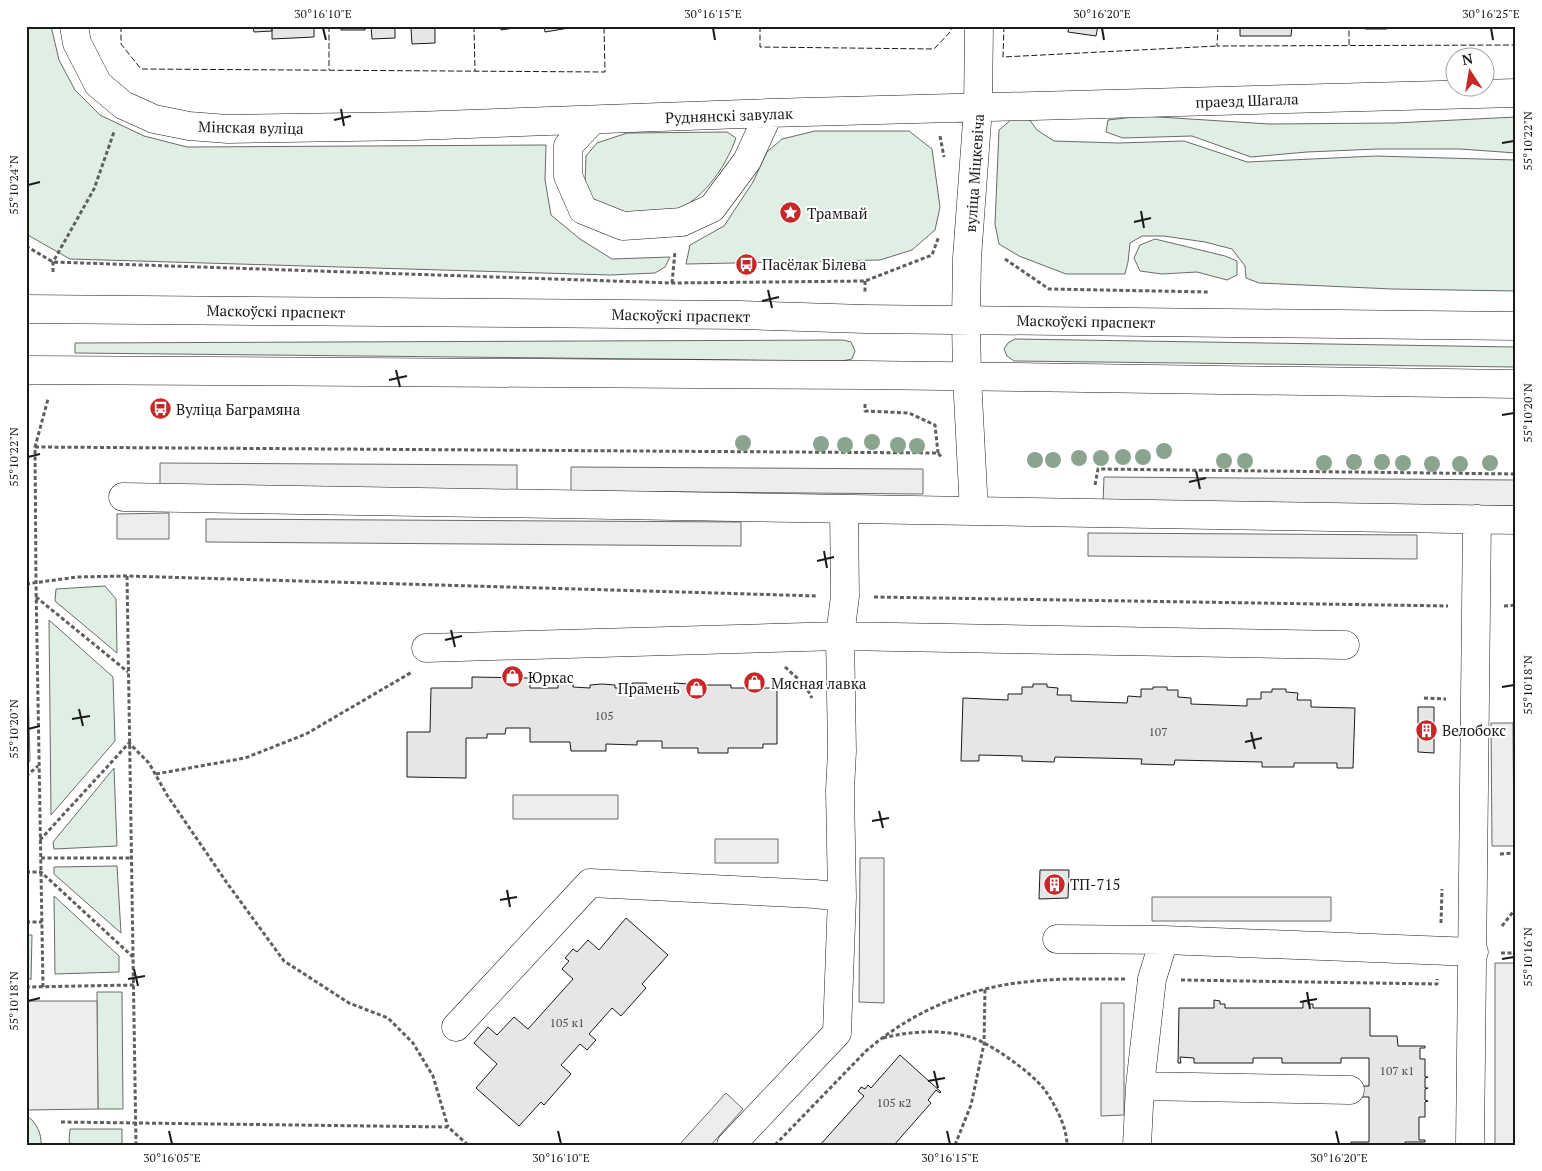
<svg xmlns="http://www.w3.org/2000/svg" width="1542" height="1171" viewBox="0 0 1542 1171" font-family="'PT Serif',serif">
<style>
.green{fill:#e0efe3;stroke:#6a6a6a}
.parking{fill:#ededed;stroke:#6a6a6a}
.building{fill:#e6e6e6;stroke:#1a1a1a}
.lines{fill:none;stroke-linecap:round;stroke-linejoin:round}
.minor-casing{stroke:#1a1a1a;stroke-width:29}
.major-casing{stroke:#1a1a1a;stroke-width:29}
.path{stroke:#5f5f5f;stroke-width:3;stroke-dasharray:4 2.5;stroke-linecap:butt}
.minor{stroke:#fff;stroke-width:28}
.major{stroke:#fff;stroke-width:28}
.fence{stroke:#1a1a1a;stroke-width:1;stroke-dasharray:6 2.5;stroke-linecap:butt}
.tree{fill:#8aa48f}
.ticks{fill:none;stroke:#1a1a1a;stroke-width:2}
.labels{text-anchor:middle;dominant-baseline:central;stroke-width:4;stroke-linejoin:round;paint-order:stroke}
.number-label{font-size:12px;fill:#4d4d4d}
.street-label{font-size:15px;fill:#1a1a1a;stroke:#fff}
.poi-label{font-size:15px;fill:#1a1a1a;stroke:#fff;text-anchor:start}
.neatline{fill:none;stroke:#1a1a1a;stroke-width:2}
.ticks-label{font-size:12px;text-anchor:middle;fill:#1a1a1a}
</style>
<rect width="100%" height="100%" fill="#fff"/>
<path class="green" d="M26,26H51L59,60L75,90L100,115L144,136L187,147L546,145L545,180L551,215L580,239L612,259L670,257L665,267L655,273L610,275L70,259L26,234Z
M1143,116L1269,124L1395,123L1516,117V153L1460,149H1378L1307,152L1251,157L1192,136L1123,138L1106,132L1108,120Z
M1012,119H1029L1037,130L1054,141L1118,143L1184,141L1247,162L1376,156L1516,160V291L1392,289L1259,283L1246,278L1245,266L1232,249L1205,242L1164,236H1142L1130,243L1128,262L1125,274H1066L1019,256L999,244L995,224L999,130Z
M815,131H909L932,149L940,207L935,230L912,250L880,260L686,264L690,245L724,226L753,182L767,152L782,139Z
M727,132L736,138C725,169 700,205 666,214C659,216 624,212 616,210C609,208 602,205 595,202L585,185L586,156L597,143L627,133Z
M1155,239L1225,256L1237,261V275L1227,280L1197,272L1162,274L1140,271L1134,258L1140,245Z
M1015,339L1516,347V367L1014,361L1007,356L1004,349L1008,343Z
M843,340L851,342L855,351L852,359L842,361L75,353V343Z
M105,586L116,599L117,653L55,601L56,589Z
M26,608L30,761L26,765Z
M49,620L113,677L115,741L51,815Z
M114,768L117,846L54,849L53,842Z
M117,866L121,933L54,874V867Z
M54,896L119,956V972L55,974Z
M26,935H32L31,980L26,975Z
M97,992H122L123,1109H98Z
M26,1115C36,1122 42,1133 41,1145H26Z
M70,1129H122V1145H71L69,1141Z"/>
<path class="parking" d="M160,463L517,465V490L160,488Z
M571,467L923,469V494L571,491Z
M1104,477L1516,480V506L1103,503Z
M169,513V539H117V514Z
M206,519L741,522V546L206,542Z
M1088,533L1417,535V559L1088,556Z
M1491,723H1513L1514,846H1492Z
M513,795H618V819H513Z
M715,839H778V863H715Z
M860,858H884V1003L859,1002Z
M1152,897H1331V921H1152Z
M1495,963H1516V1145H1495Z
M26,1001H97L98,1109L26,1110Z
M1101,1003H1124V1115L1101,1116Z
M726,1093L743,1109L711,1145H679Z"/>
<path class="building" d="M253,26H272V31L254,32Z
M272,26H314V37L272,39Z
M341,26H365V30H341Z
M371,26H435V43L412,44L411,28H395V38L372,39Z
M500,26H527L501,30Z
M544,26H569V28L545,32Z
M1069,26H1098L1096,36L1068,32Z
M1240,26H1292L1291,36H1240Z
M1365,26H1387V29H1365Z
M472,677L530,678V688H558V684L573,683V687L590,688V685L602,684L615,685V688H632V683H647V687L674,688V683L689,684V688H705V685H731V688H748L747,684H762V688H777V744H763V748H728V753H698V748H662V741H637V745L606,744V751H571L570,742H530V728H506L505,734H487V738H466V778L407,777V732H430L431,688H472Z
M1033,684H1047V687L1058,688L1057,695H1071V701L1127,703L1128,696L1141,697V689H1153V687H1167V690H1178V697L1191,698V704L1247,706V699H1261V692H1272V689H1286V692L1298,693L1297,700H1311V707L1355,708L1353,768H1337V763H1294V767H1262V762L1175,760L1174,765L1141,764L1142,759L1055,757L1054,762L1022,761V756L979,755V761H961L963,698L1008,700V694H1022V687H1033Z
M1418,707H1434V753L1418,752Z
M1040,870H1069L1068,898L1039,899Z
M626,918L668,955L642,984L646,988L621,1016L612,1008L589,1034L596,1040L587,1050L580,1044L561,1065L571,1074L544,1105L541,1102L519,1126L476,1088L497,1064L474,1043L488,1027L497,1035L514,1017L528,1029L573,979L562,969L569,961L565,958L573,949L577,952L588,940L599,950Z
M1214,1000L1220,1001V1004H1225V1008H1303V1001L1308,1000V1004H1313V1008H1370V1036H1397L1398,1046H1425V1048H1420V1059H1425V1077H1428L1425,1078V1088H1428L1425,1089V1100L1428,1101L1425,1102V1117H1419V1140H1425V1142H1405V1145L1351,1144V1142H1369V1097H1359L1363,1091V1086H1369V1058H1341V1063H1282V1058H1253V1063H1194V1058L1180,1057L1181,1063H1178L1179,1008H1214Z
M900,1055L941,1092L940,1093L936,1090L928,1100L931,1103L894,1145H820L864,1096L858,1091L860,1089L861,1087L865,1089L868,1085L871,1088Z"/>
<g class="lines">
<defs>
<path id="minor" d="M74,26L77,43L98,84L123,105L154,119L189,126L228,129L415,126L769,113L1516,93
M592,121L568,146V176L583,210L623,226L682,222L712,208L747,161L769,113
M966,320L967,258L978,108L979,26
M967,377L974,511
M123,497L1516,520
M426,648L840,636L1345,645
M1057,939L1164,940L1474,952
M456,1027L590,883L815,894L842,897
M1140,1086L1350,1090
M731,1145L837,1033L842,897L840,790L842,751L840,636L845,596L844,509
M1137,1145L1140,1086L1152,979L1164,940
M1470,1145L1477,519"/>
<path id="major" d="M26,309L740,315L865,319L1516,326
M966,320L967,377
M26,370L865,375L1516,384"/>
</defs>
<use href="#minor" class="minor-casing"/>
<use href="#major" class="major-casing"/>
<path class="path" d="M940,136L944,157
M26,246L53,262L672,283L865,281L932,255L939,236
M1005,259L1049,289L1210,292
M53,272V262L94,189L114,132
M865,281V292
M672,283L675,251
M865,404V411L909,413L935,425L938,453
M35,447L938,453L942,458
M1095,485L1098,469L1516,474
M127,576L136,1145
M26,584L77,577L127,576L818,596
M36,597L128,672
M874,597L1448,606
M1504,606L1516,605
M785,667L805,685L812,698
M1424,698L1446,699
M156,774L245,758L306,734L412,672
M26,776L38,766
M40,840L129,743L149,763L167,795L227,883L284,961L349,1003L388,1018L413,1043L433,1076L448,1127
M1500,854L1516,853
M41,858H132
M26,872H41L133,957
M26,922H42
M1441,923L1442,889
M1502,926L1516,908
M1501,953H1516
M1181,980L1437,984V979
M26,986L28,987L134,985
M43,987L36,584L35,447L48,399
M883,1038C911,1031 941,1029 970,1037C990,1043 1031,1072 1044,1089C1055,1104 1067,1127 1067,1145
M61,1122L448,1127L468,1145
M775,1145L866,1051C910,1013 966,988 1025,982C1058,978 1091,979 1125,979
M955,1145L971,1105L984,1044L985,988"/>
<use href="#minor" class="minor"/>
<use href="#major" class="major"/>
<path class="fence" d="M121,26V44L141,69L605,72L604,26
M329,26V70
M474,26L475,71
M760,26V47L934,49L951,31V26
M1004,26L1003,57L1217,46
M1218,26L1217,46L1516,45
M1349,45V26"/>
</g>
<g class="tree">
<circle cx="872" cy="442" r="8"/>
<circle cx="743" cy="443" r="8"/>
<circle cx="821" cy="444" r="8"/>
<circle cx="845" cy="445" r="8"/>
<circle cx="898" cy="445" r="8"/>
<circle cx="917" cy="446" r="8"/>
<circle cx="1164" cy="451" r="8"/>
<circle cx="1123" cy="457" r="8"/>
<circle cx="1143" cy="457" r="8"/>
<circle cx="1079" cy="458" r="8"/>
<circle cx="1101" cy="458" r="8"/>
<circle cx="1035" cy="460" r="8"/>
<circle cx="1053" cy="460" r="8"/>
<circle cx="1224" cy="461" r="8"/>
<circle cx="1245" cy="461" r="8"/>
<circle cx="1354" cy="462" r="8"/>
<circle cx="1382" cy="462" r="8"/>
<circle cx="1324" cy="463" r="8"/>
<circle cx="1403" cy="463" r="8"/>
<circle cx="1490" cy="463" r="8"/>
<circle cx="1432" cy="464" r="8"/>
<circle cx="1460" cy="464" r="8"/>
</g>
<path class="ticks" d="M323,28L326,40M713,28L715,40M1102,28L1104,40M1491,28L1493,40M341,109L344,126M334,120L351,116M1502,143L1514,141M28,185L40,182M1141,211L1144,228M1134,222L1151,218M768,290L772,308M762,301L779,297M396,370L400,387M389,380L407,376M1502,415L1514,413M28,457L40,454M1196,471L1200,489M1189,482L1206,478M824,551L827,568M817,561L834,557M451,630L455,647M445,640L462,636M1502,687L1514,685M79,709L83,726M72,719L90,716M28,729L40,726M1251,732L1255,749M1245,742L1262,738M879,811L883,828M872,821L889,818M507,890L510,907M500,900L517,897M1502,959L1514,957M134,969L138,986M128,979L145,976M1307,992L1310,1009M28,1001L40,998M1300,1002L1317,999M934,1071L938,1088M928,1081L945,1078M169,1131L172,1144M558,1131L561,1144M947,1131L950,1144M1336,1131L1339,1144"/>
<defs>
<symbol id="sight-disc" viewBox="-11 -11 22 22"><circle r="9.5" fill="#c62828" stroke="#fff"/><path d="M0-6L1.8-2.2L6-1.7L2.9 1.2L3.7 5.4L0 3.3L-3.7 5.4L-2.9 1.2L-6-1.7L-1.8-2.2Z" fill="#fff"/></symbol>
<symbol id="bus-disc" viewBox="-11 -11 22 22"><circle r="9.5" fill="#c62828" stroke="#fff"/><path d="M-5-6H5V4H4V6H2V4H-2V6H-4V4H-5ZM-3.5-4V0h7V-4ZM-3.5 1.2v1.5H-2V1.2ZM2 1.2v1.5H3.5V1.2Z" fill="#fff"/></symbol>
<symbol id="shop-disc" viewBox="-11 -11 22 22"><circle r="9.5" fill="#c62828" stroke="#fff"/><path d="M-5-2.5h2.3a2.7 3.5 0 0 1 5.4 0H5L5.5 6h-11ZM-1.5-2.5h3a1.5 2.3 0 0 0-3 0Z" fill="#fff"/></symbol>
<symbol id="building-disc" viewBox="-11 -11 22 22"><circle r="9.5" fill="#c62828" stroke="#fff"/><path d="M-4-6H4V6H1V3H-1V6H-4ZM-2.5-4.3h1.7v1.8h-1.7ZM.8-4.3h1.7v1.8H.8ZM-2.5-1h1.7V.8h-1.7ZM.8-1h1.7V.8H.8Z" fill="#fff"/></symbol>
</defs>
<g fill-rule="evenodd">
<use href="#sight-disc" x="778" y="200" width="25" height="25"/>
<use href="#bus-disc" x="734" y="252" width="25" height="25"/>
<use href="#bus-disc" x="148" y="396" width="25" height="25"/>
<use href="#shop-disc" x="500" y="664" width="25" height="25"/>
<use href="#shop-disc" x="742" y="670" width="25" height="25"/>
<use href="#shop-disc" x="684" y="676" width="25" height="25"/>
<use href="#building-disc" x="1414" y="718" width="25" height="25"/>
<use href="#building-disc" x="1042" y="872" width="25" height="25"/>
</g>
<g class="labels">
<g class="number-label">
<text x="604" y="715">105</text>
<text x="1158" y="731">107</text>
<text x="567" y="1022">105 к1</text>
<text x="1397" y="1070">107 к1</text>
<text x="894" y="1102">105 к2</text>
</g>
<g class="street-label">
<text transform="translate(1247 100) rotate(-2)">праезд Шагала</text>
<text transform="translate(729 115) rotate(-2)">Руднянскі завулак</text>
<text transform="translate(251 127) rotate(1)">Мінская вуліца</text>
<text transform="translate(974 173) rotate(-86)">вуліца Міцкевіча</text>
<text transform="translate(276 311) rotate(1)">Маскоўскі праспект</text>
<text transform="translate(681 315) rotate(1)">Маскоўскі праспект</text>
<text transform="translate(1086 321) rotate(1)">Маскоўскі праспект</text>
</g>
<g class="poi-label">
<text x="807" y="213">Трамвай</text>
<text x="762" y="264">Пасёлак Білева</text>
<text x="176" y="409">Вуліца Баграмяна</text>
<text x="528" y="677">Юркас</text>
<text x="771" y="683">Мясная лавка</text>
<text x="680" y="688" text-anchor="end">Прамень</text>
<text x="1442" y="730">Велобокс</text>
<text x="1070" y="884">ТП-715</text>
</g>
</g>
<rect width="1542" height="1171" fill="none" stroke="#ffffff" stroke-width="55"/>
<g transform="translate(1470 72) rotate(348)"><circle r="24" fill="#ffffff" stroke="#a3a3a3"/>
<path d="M0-4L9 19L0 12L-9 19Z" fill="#c62828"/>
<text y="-8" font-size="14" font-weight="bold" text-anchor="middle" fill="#1a1a1a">N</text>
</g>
<rect x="28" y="28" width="1486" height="1116" class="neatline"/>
<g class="ticks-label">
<text x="323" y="18">30°16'10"E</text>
<text x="713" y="18">30°16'15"E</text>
<text x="1102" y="18">30°16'20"E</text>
<text x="1491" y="18">30°16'25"E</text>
<text transform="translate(1528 141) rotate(-90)" y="4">55°10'22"N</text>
<text transform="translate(14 185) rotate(-90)" y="4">55°10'24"N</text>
<text transform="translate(1528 413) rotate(-90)" y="4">55°10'20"N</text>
<text transform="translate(14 457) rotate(-90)" y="4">55°10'22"N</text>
<text transform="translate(1528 685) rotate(-90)" y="4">55°10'18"N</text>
<text transform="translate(14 729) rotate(-90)" y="4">55°10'20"N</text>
<text transform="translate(1528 957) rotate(-90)" y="4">55°10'16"N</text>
<text transform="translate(14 1001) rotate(-90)" y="4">55°10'18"N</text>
<text x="172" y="1162">30°16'05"E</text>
<text x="561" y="1162">30°16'10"E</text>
<text x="950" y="1162">30°16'15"E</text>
<text x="1339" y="1162">30°16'20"E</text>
</g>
</svg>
